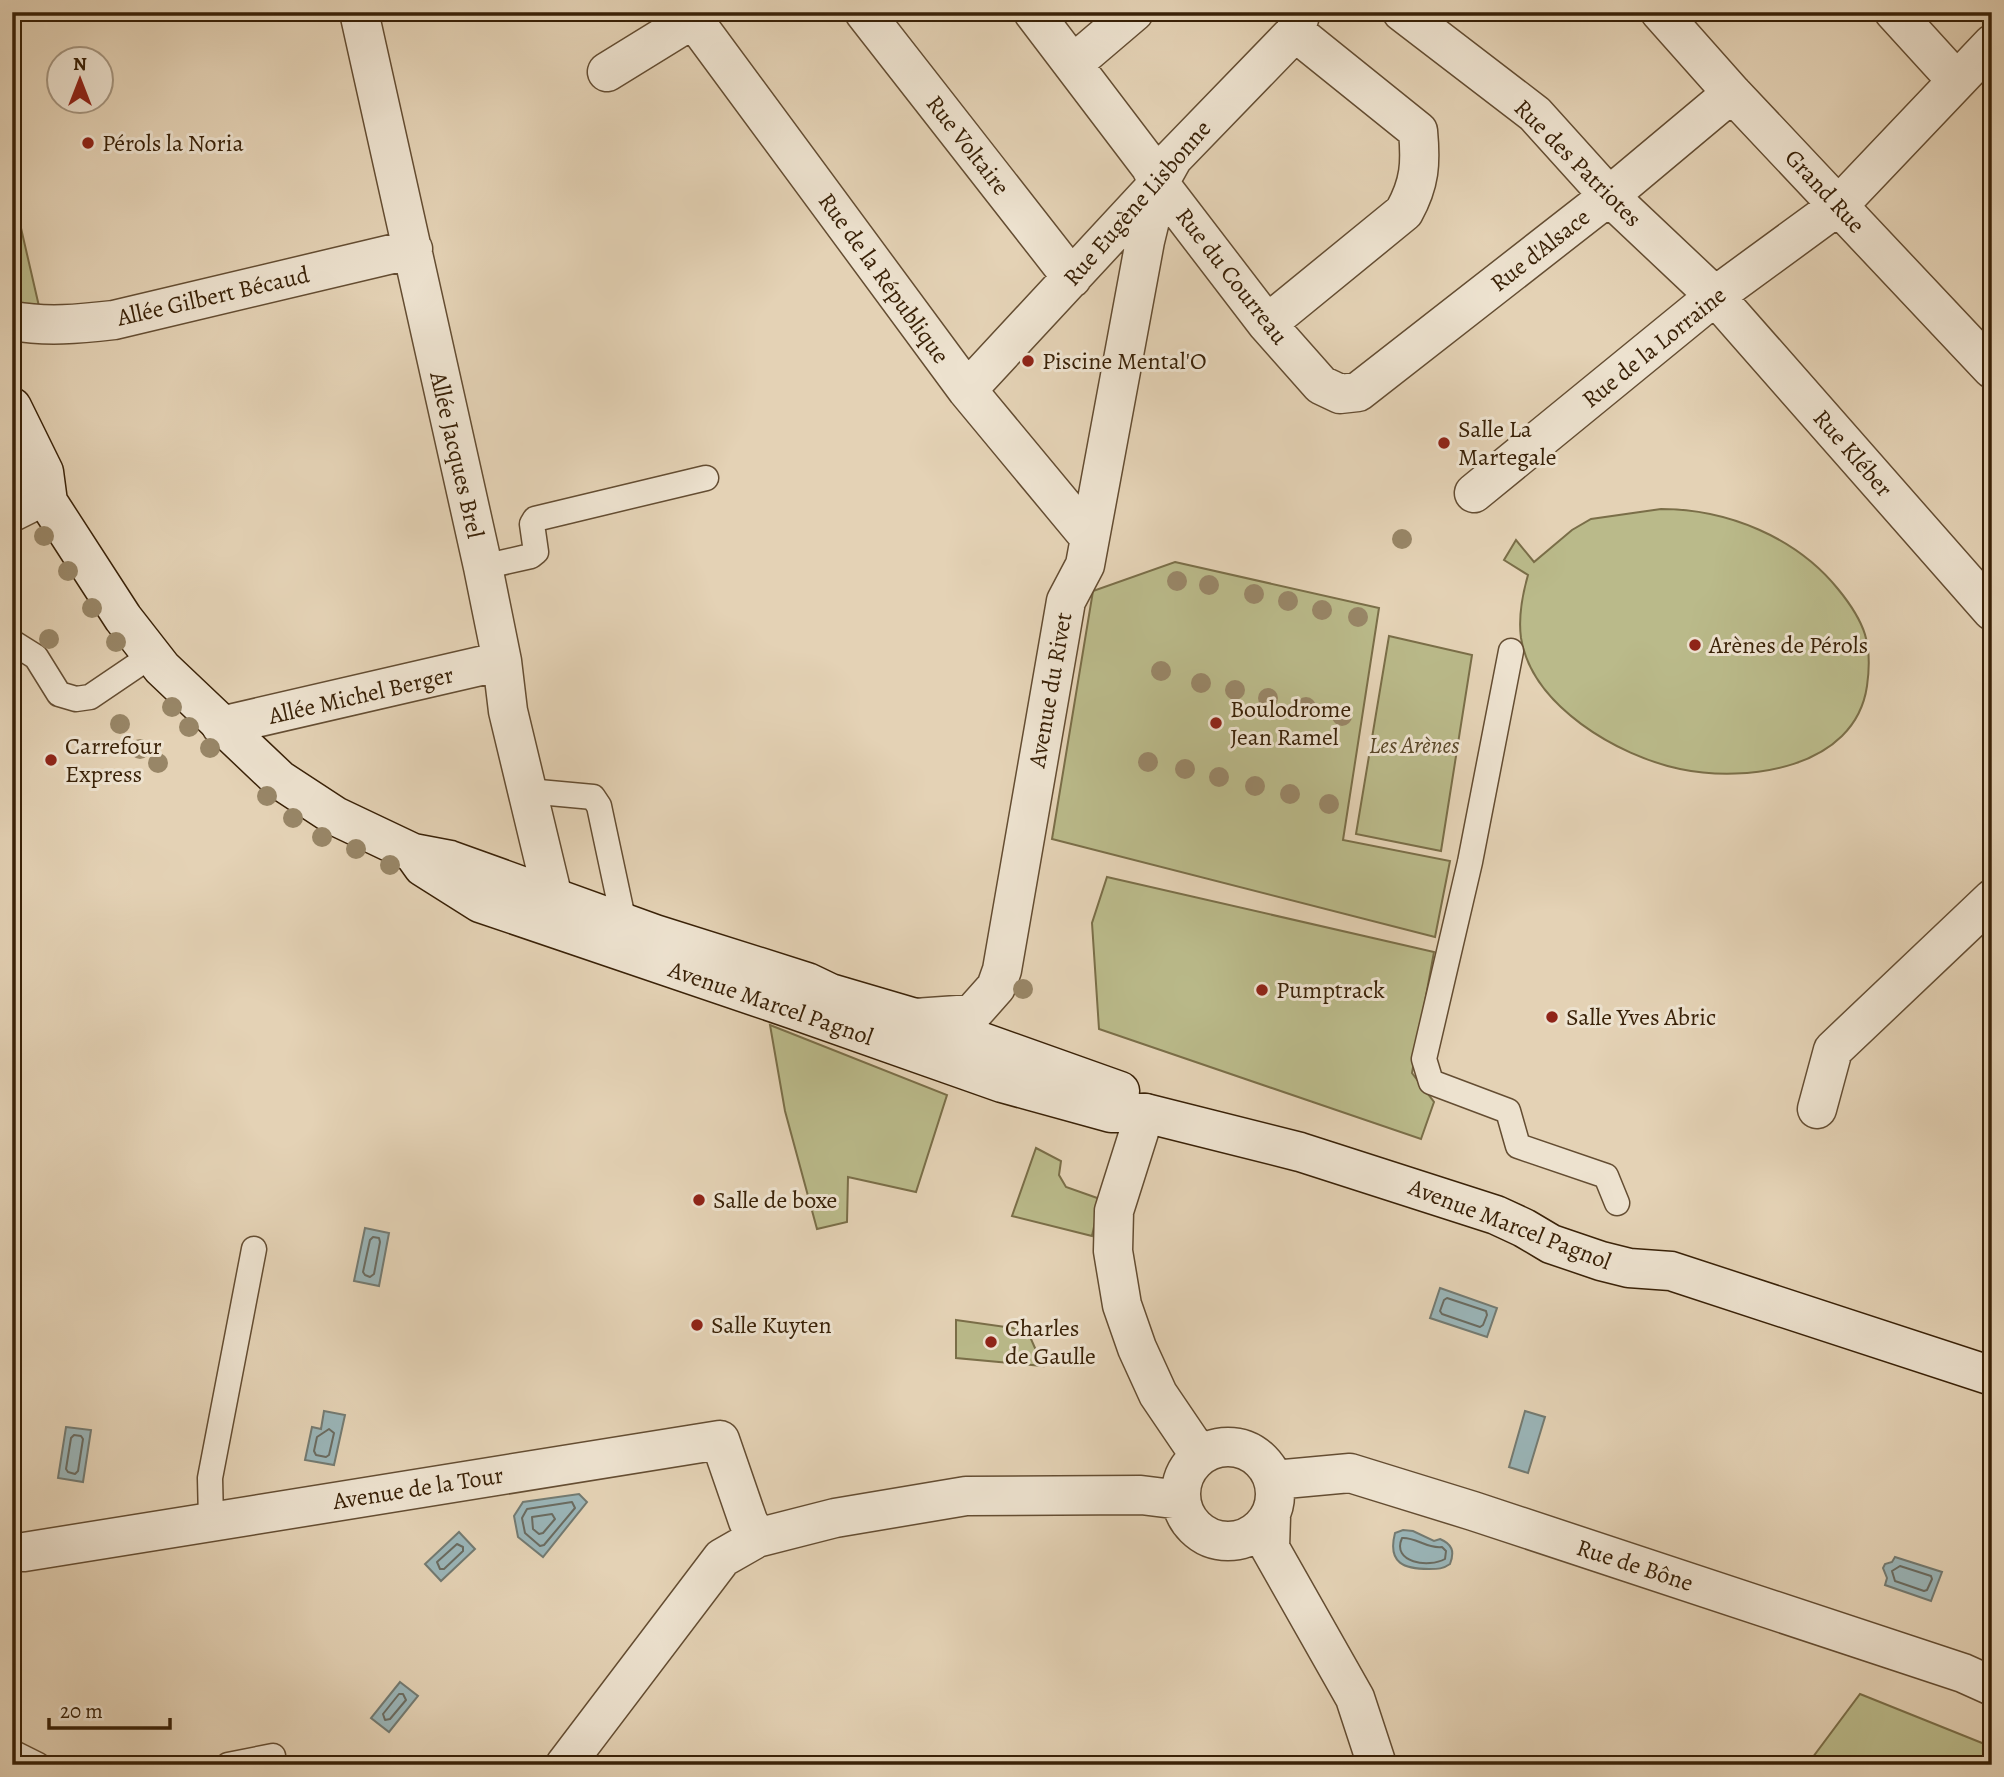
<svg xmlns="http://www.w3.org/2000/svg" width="2004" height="1777" viewBox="0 0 2004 1777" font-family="Alegreya,serif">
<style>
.green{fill:#baba8a;stroke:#7a6e48;stroke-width:2}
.water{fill:#9ab5b8;stroke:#737a71;stroke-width:2}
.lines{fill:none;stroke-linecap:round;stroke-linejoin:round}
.shore{stroke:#6a6b60;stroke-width:2}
.lane-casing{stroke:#644d32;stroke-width:27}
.street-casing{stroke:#644d32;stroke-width:41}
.secondary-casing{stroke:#392107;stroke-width:41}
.lane{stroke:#ede2cf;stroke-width:24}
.street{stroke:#ede2cf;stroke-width:38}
.secondary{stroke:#ede2cf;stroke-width:38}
.tree{fill:#988667}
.poi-dot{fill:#8f2418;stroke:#ede2cf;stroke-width:2.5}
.labels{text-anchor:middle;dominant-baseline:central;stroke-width:6;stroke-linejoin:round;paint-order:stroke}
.poi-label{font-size:24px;fill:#392107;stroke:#ede2cf;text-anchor:start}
.street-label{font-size:24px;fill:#392107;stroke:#ede2cf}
.park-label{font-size:24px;font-style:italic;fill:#594728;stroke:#ede2cf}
</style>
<rect width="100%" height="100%" fill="#e4d2b5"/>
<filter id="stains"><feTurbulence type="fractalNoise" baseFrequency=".00286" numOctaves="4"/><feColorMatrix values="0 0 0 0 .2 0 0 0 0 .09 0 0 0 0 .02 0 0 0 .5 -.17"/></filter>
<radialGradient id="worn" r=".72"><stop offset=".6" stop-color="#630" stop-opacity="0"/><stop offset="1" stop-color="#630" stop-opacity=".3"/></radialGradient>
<path class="green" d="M12,189L41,315L12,308Z
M1661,509C1727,509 1796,537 1838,589C1865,622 1873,644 1867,686C1855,769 1746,783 1680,769C1618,756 1532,706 1521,638C1518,616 1522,596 1528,575L1504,560L1516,540L1534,562L1572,530L1591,519Z
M1175,562L1379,608L1343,840L1450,861L1435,937L1052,839L1093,591Z
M1389,636L1472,655L1441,851L1356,834Z
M1107,877L1434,952L1412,1073L1434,1102L1421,1139L1099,1029L1092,923Z
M770,1025L947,1095L916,1192L848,1177L847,1222L817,1229L785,1111Z
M1036,1148L1061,1161L1059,1175L1066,1187L1100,1199L1092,1236L1012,1216Z
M956,1320L1027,1330L1043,1366L956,1358Z
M1860,1694L1992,1747V1765H1807Z"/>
<path class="water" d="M365,1228L389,1233L379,1286L354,1281Z
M1440,1288L1497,1308L1487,1337L1430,1318Z
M324,1411L345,1415L334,1465L305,1460L312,1427L321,1429Z
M1525,1411L1545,1417L1528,1473L1509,1467Z
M66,1427L91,1430L83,1482L58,1478Z
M579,1494L587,1502L543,1557L518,1537L514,1516L523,1502Z
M1403,1530L1413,1531L1434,1541L1440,1539C1452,1544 1455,1551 1450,1564C1443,1569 1438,1569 1429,1569C1405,1569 1387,1564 1395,1533Z
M459,1532L475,1549L441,1581L425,1564Z
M1895,1557L1942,1572L1931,1601L1885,1585L1887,1578L1883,1568L1885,1564L1892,1562Z
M400,1682L418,1696L389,1732L371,1718Z"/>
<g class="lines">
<path class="shore" d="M373,1237L379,1238L380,1242L374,1274L370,1277L365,1275L363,1272L370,1240Z
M1447,1298L1486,1311L1487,1315L1483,1325L1480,1327L1442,1314L1440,1311L1444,1300Z
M329,1429L334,1433L329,1455L326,1457L316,1455L314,1451L317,1437Z
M74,1435L81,1436L83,1439L78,1471L75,1474L68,1472L66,1469L71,1438Z
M572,1502L575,1508L544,1545L540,1546L525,1533L522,1518L527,1509Z
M552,1514L555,1519L543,1533L539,1534L533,1529L532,1517Z
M1402,1538C1416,1537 1427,1549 1442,1547L1446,1551L1445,1559C1429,1568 1391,1563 1402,1538Z
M457,1544L463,1547V1551L444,1569H440L437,1562Z
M1900,1566L1931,1576L1932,1579L1927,1590L1924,1591L1895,1581L1892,1571Z
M403,1694L406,1700L390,1719L385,1720L383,1714L399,1694Z"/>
<defs>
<path id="lane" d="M12,520L48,502
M483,567L531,556L536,552L532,524L535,519L706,478
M12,642L36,657L59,694L76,699L90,697L152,655
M1511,651L1470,862L1424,1059L1431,1082L1508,1111L1518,1146L1606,1176L1617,1203
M528,791L593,797L599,806L624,923
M211,1520L210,1478L254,1249
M12,1752L38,1765
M228,1765L273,1756"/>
<path id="street" d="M359,12L483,567L502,661L508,711L553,898
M688,12L967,390L1089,537
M864,12L1072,278
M1033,12L1150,166L1159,183L1267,324L1321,385L1340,394L1358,392L1609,196L1732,93
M1402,12L1535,114L1609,196L1715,296L1992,611
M1660,12L1732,93L1992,369
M1894,12L1956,80
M1073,64L1134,12
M607,72L693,19
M12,321C47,327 79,324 114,320L413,249
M1267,324L1404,212C1420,183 1421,163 1418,131L1295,32
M967,390L1159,183L1173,158L1295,32L1301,12
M1474,493L1715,296L1838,206L1992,44
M221,726L502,661
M915,1018L972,1014L996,987L1002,970L1066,601L1085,565L1145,241L1159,183
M1817,1109L1833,1050L1992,899
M1145,1113L1114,1211L1113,1251L1122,1305L1137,1348L1158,1394L1200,1456
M1181 1494a47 47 0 1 1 94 0a47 47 0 1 1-94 0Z
M1274,1480L1350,1473L1473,1511L1963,1673L1992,1686
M1271,1516L1270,1548L1355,1698L1377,1765
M12,1552H24L720,1440L748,1521L757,1538
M565,1765L722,1558L757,1538L835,1518L966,1496L1141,1495L1181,1500"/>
<path id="secondary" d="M12,407L44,472L48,502
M12,470L19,481L48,502L123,618L162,668L280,780L335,816L413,853L450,860L655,934L807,982L830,993L915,1018L1120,1091
M413,853L423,867L480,903L795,1010L1002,1083L1111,1113H1145L1300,1152L1496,1215L1524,1228L1551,1244L1601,1261L1629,1268L1671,1271L1992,1376"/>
</defs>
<use href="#lane" class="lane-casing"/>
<use href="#street" class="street-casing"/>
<use href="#secondary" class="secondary-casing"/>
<use href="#lane" class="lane"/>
<use href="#street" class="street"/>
<use href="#secondary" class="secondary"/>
</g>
<g class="tree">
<circle cx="44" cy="536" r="10"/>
<circle cx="1402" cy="539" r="10"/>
<circle cx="68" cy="571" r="10"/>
<circle cx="1177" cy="581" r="10"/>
<circle cx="1209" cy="585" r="10"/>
<circle cx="1254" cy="594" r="10"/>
<circle cx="1288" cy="601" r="10"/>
<circle cx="92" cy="608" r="10"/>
<circle cx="1322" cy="610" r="10"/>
<circle cx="1358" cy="617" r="10"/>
<circle cx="49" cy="639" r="10"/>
<circle cx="116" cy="642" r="10"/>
<circle cx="1161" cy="671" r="10"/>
<circle cx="1201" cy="683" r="10"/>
<circle cx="1235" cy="690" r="10"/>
<circle cx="1268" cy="698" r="10"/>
<circle cx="172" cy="707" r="10"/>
<circle cx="1306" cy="707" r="10"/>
<circle cx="1342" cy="716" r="10"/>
<circle cx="120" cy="724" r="10"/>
<circle cx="189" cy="727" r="10"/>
<circle cx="210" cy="748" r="10"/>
<circle cx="140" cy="749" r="10"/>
<circle cx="1148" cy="762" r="10"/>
<circle cx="158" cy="763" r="10"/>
<circle cx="1185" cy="769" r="10"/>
<circle cx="1219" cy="777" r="10"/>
<circle cx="1255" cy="786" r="10"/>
<circle cx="1290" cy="794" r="10"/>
<circle cx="267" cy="796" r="10"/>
<circle cx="1329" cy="804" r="10"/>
<circle cx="293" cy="818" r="10"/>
<circle cx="322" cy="837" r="10"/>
<circle cx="356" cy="849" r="10"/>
<circle cx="390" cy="865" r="10"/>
<circle cx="1023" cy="989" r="10"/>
</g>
<g class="poi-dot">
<circle cx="88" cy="143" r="7"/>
<circle cx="1028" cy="361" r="7"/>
<circle cx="1444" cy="443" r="7"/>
<circle cx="1695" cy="645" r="7"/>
<circle cx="1216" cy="723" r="7"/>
<circle cx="51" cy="760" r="7"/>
<circle cx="1262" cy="990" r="7"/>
<circle cx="1552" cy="1017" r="7"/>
<circle cx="699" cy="1200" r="7"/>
<circle cx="697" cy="1325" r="7"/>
<circle cx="991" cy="1342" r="7"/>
</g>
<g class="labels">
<g class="poi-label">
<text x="102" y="143">Pérols la Noria</text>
<text x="1042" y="361">Piscine Mental'O</text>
<text x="1458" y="429">Salle La<tspan x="1458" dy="28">Martegale</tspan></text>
<text x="1709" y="645">Arènes de Pérols</text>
<text x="1230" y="709">Boulodrome<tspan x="1230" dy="28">Jean Ramel</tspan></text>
<text x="65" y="746">Carrefour<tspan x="65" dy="28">Express</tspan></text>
<text x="1276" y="990">Pumptrack</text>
<text x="1566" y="1017">Salle Yves Abric</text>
<text x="713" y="1200">Salle de boxe</text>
<text x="711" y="1325">Salle Kuyten</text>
<text x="1005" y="1328">Charles<tspan x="1005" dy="28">de Gaulle</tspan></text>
</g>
<g class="street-label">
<text transform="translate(968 145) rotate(52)">Rue Voltaire</text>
<text transform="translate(1578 163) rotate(45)">Rue des Patriotes</text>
<text transform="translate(1825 191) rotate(47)">Grand Rue</text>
<text transform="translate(1137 203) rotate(-49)">Rue Eugène Lisbonne</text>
<text transform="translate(1540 250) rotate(-38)">Rue d'Alsace</text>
<text transform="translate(1232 276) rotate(52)">Rue du Courreau</text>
<text transform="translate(884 278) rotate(54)">Rue de la République</text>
<text transform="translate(213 296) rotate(-13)">Allée Gilbert Bécaud</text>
<text transform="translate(1654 347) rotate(-39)">Rue de la Lorraine</text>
<text transform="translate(1853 453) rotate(49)">Rue Kléber</text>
<text transform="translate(457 455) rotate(77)">Allée Jacques Brel</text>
<text transform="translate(1050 690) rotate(-80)">Avenue du Rivet</text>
<text transform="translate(361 695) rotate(-13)">Allée Michel Berger</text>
<text transform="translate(771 1003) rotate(19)">Avenue Marcel Pagnol</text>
<text transform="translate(1510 1224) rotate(21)">Avenue Marcel Pagnol</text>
<text transform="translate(418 1488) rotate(-9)">Avenue de la Tour</text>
<text transform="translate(1635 1565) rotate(18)">Rue de Bône</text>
</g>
<g class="park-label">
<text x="1414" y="745">Les Arènes</text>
</g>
</g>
<rect width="2004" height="1777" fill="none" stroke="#e4d2b5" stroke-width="42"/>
<rect x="14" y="14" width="1976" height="1749" fill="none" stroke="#392107" stroke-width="3.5"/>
<rect x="21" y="21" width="1962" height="1735" fill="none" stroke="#392107" stroke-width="2"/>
<g transform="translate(80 80)"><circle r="33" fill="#ede2cf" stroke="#a5957f" stroke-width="2"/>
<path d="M0-5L12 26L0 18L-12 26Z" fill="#8f2418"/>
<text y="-10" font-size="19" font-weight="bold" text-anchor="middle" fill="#392107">N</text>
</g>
<path d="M49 1718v10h121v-10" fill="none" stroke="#392107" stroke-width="3.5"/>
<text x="60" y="1718" font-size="21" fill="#392107" stroke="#ede2cf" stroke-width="5" paint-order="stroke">20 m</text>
<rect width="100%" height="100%" filter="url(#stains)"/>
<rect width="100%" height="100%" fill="url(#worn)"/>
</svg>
